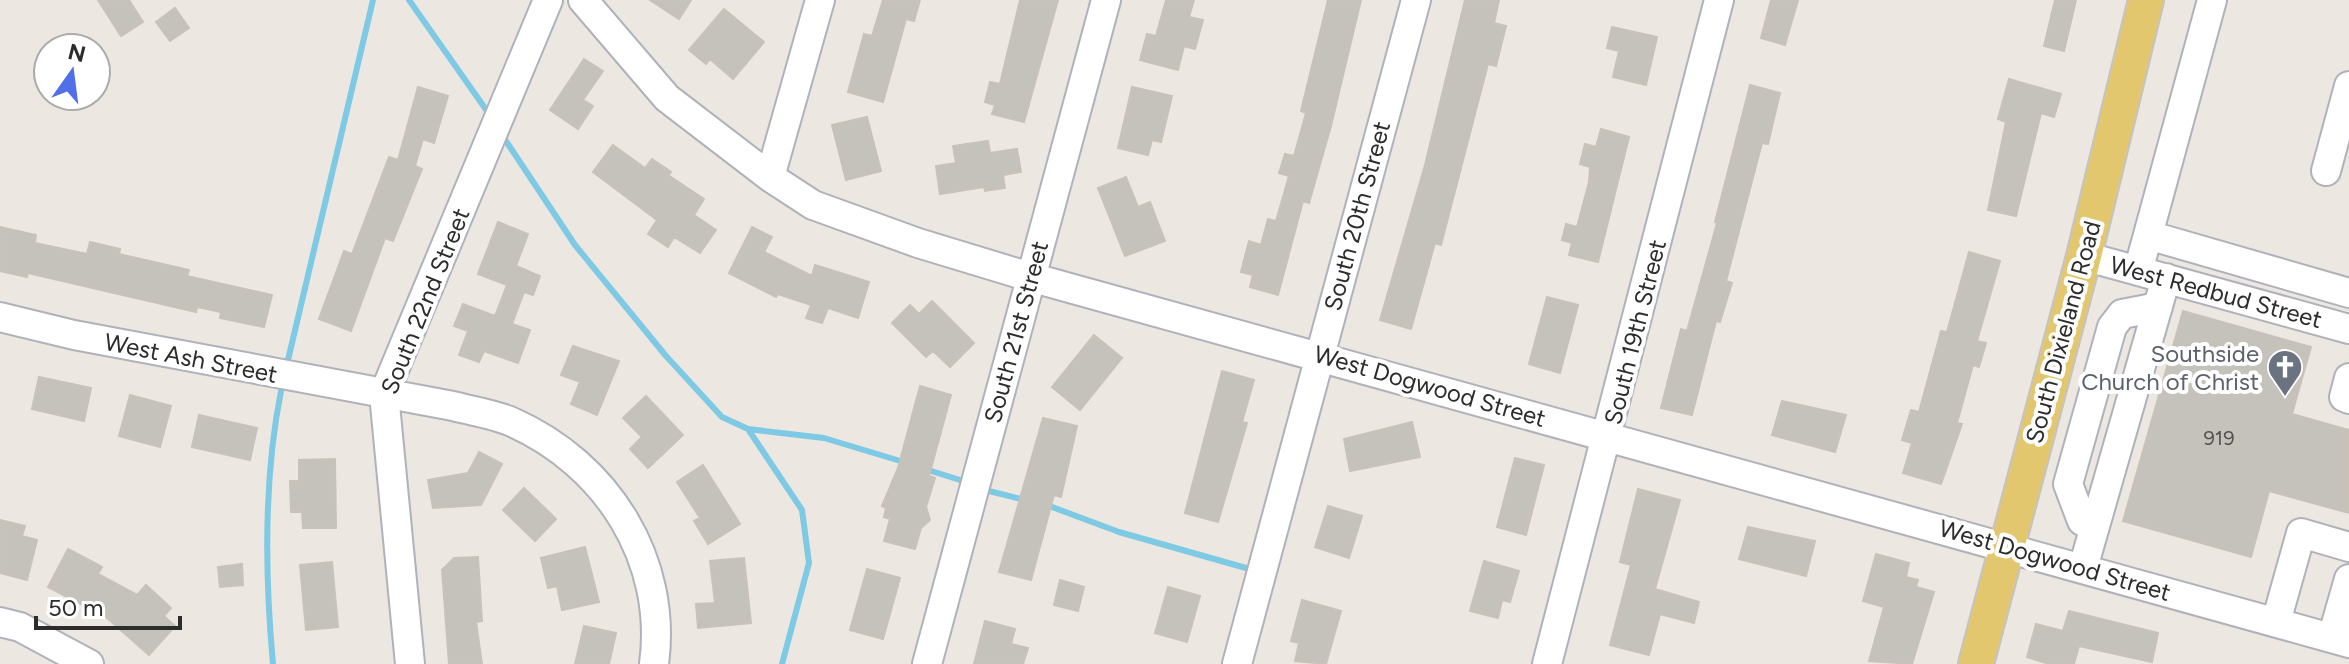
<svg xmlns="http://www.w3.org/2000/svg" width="2349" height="664" viewBox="0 0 2349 664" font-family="Figtree,sans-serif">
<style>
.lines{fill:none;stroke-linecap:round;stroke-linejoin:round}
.stream{stroke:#7ec9e3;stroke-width:6}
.building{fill:#c5c1bb;stroke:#c8c2b9;stroke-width:2}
.minor-casing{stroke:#b0b2bb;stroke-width:32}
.major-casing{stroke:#c4c4c4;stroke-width:38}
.minor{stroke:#fff;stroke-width:28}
.major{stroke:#e3c76e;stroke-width:34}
.labels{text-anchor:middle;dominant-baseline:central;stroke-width:8;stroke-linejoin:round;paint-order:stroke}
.number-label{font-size:20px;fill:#525150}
.street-label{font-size:24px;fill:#2c2c2c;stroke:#fff}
.worship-label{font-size:24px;fill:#5b616d;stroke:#fff;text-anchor:end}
</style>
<rect width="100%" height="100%" fill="#ece7e0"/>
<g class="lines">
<path class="stream" d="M409,0L487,111
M506,141L575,245L666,356L722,417L748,429L802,510L809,563L782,664
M288,360L373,0
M748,429L824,438L907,463
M925,469L960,480
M989,491L1025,500
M1044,504L1119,532L1246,568
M273,664C265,577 264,476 281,391"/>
</g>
<path class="building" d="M98,0H129L143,22L121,36Z
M650,0H691L679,19Z
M883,0H920L914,21L906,19L883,102L848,92L864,34L872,36Z
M1020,0H1058L1024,122L992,114L995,105L985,102L990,82L1000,84Z
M1166,0H1194L1189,17L1203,20L1195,49L1184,46L1178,70L1140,60L1147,34L1156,36Z
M1328,0H1361L1331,126L1309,203L1303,201L1278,295L1250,287L1253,275L1241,272L1249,241L1261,245L1268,219L1276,221L1289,176L1279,173L1285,154L1294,156L1306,113L1301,111Z
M1465,0H1499L1494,23L1506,26L1496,66L1488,64L1441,245L1435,243L1411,329L1380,320L1425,165Z
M1771,0H1798L1785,45L1761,38Z
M2055,0H2076L2064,51L2044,46Z
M175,8L189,28L170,41L156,22Z
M724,9L764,42L733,79L710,59L706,64L689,50Z
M1612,27L1657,37L1646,85L1613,77L1619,51L1607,48Z
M584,59L603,71L583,100L593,106L578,129L550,110Z
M2009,79L2061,94L2054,117L2041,113L2016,216L1988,210L2006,122L1998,119Z
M1750,85L1780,93L1768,144L1762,143L1726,281L1732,283L1720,322L1716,321L1692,415L1661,408L1681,329L1687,331L1717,223L1715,222Z
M418,87L448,96L434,143L423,139L415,166L422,169L393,241L385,238L351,331L319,319L344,251L352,254L389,157L398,160Z
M1132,87L1172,96L1161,142L1152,140L1148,155L1118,148Z
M867,117L881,171L846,180L832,125Z
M1601,129L1629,137L1598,262L1569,255L1572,243L1562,240L1566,224L1577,227L1589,182L1590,167L1580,164L1585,144L1596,147Z
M988,141L990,153L1017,149L1021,172L1003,175L1005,188L985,191L984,187L940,194L936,166L956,163L953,146Z
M613,145L645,168L652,159L671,172L668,175L704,199L694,215L716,230L700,253L674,237L668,247L648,234L657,220L593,172Z
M1126,177L1138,207L1150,202L1165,241L1125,256L1098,188Z
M498,222L528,234L516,266L540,276L533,295L524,292L512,324L530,330L518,363L484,351L479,362L459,355L468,331L454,326L463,304L495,316L507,285L478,274Z
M0,227L36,235L35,243L87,254L90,242L120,249L119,254L189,270L187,276L272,295L264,327L220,318L221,312L197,307L196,312L28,273L27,277L0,271Z
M752,227L772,237L764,252L812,276L815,265L869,282L858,318L828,308L822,323L806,318L811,305L778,294L776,297L729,273Z
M1969,252L2000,261L1977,341L1986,343L1979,367L1973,365L1957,423L1962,424L1941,484L1903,473L1912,443L1902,440L1911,410L1919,412L1941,331L1947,332Z
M1547,297L1578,305L1560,373L1529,364Z
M932,301L974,343L950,367L933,351L926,357L892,323L910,305L919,314Z
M2183,311L2311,347L2292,414L2349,430V513L2269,491L2251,557L2123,521Z
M1094,335L1122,358L1080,410L1052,387Z
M573,346L619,361L597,415L571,404L580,382L561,375Z
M1222,371L1254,380L1242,422L1247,423L1218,522L1185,513Z
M39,377L91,388L84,421L32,409Z
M920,386L951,395L929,476L935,478L926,507L930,520L921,528L915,549L884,541L890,519L884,517L886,508L882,506L898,468Z
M130,395L171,406L160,447L119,436Z
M646,396L683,435L648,468L630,449L642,437L623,418Z
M1782,401L1846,415L1835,452L1772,435Z
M199,415L257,428L250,460L192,447Z
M1043,418L1077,426L1061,497L1054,495L1031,580L999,572Z
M1412,422L1420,457L1350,471L1344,439Z
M479,452L502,464L481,505L433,508L428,480L468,473Z
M1515,458L1544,465L1526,535L1497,527Z
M335,459L336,528H303L302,512H291L290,481H299V460Z
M703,465L740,524L708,544L694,521L700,518L677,482Z
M524,488L556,519L535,541L503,510Z
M1638,489L1680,500L1655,589L1699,602L1694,623L1660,614L1649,655L1610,645L1631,565L1620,562Z
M1328,506L1362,516L1349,558L1315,547Z
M0,520L25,526L22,536L37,540L27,580L0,573Z
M1748,527L1815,541L1806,576L1739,559Z
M585,547L599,602L562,610L557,586L548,588L541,558Z
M68,549L102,567L98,574L137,595L146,585L171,608L164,616L175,626L149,655L106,617L48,587Z
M1876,554L1909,563L1906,577L1918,580L1916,587L1934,592L1912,664L1869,661L1884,607L1863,601Z
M478,557L482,621L476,622L482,664H449L442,570L454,558Z
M744,558L751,623L698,628L696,604L715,603L710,561Z
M1484,561L1519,571L1510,602L1502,600L1498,618L1470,611Z
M332,562L338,627L306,630L300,565Z
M242,564L243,585L220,587L218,567Z
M867,569L900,578L883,639L850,630Z
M1060,580L1084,587L1078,611L1054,605Z
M1168,587L1200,596L1187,642L1155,633Z
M1302,600L1341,611L1326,664L1295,661L1299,643L1291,641Z
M2069,611L2158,633L2152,662L2079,646L2074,664H2049L2027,657L2036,624L2063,631Z
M985,621L1015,629L1011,644L1028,648L1023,664H974Z
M584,626L616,633L609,664H575Z"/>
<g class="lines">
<defs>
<path id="minor" d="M583,0L667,98L770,177L813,205L918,243L1030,277L2349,643
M2326,171L2349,86
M770,177L820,0
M2148,235L2212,0
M2084,256L2349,329
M2138,271L2148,235L2349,293
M0,317L74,335L453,406C472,411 494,414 512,422C607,464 668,560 654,664
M2349,378L2344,397L2349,399
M2094,528L2082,521L2068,484L2112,327L2122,314L2158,307
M2083,568L2166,278
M0,622L20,627L89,664
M2276,622L2301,533L2349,547
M2332,638L2349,579
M410,664L384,394L548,0
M927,664L1106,0
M1237,664L1416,0
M1547,664L1719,0"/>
<path id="major" d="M1976,664L2084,256L2146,0"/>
</defs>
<use href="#minor" class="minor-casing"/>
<use href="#major" class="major-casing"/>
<use href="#minor" class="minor"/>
<use href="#major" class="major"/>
</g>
<defs>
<symbol id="church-pin" viewBox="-11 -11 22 30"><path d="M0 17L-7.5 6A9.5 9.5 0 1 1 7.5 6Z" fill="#6b7280" stroke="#fff"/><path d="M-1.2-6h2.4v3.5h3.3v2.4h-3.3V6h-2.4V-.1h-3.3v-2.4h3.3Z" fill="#fff"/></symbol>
</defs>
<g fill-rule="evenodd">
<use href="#church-pin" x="2265" y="347" width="40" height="54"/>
</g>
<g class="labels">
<g class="number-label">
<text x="2219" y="438">919</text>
</g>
<g class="street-label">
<text transform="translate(1357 216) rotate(-75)">South 20th Street</text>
<text transform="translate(2216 292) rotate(15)">West Redbud Street</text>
<text transform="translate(425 301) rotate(-68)">South 22nd Street</text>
<text transform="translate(1016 332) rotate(-75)">South 21st Street</text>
<text transform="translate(1635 332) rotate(-76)">South 19th Street</text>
<text transform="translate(2063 332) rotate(-75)">South Dixieland Road</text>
<text transform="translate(191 358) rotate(11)">West Ash Street</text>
<text transform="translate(1430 386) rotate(16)">West Dogwood Street</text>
<text transform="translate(2055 560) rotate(16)">West Dogwood Street</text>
</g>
<g class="worship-label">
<text x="2259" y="353">Southside<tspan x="2259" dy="28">Church of Christ</tspan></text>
</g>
</g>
<g transform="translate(72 72) rotate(14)"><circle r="38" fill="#ffffff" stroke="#ababab" stroke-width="2"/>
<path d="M0-6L14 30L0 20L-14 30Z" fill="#516fe8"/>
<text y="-12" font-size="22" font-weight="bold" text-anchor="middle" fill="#2c2c2c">N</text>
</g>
<path d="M36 616v12h144v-12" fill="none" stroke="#2c2c2c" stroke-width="4"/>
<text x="48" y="616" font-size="24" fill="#2c2c2c" stroke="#ffffff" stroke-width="6" paint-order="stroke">50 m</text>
</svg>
